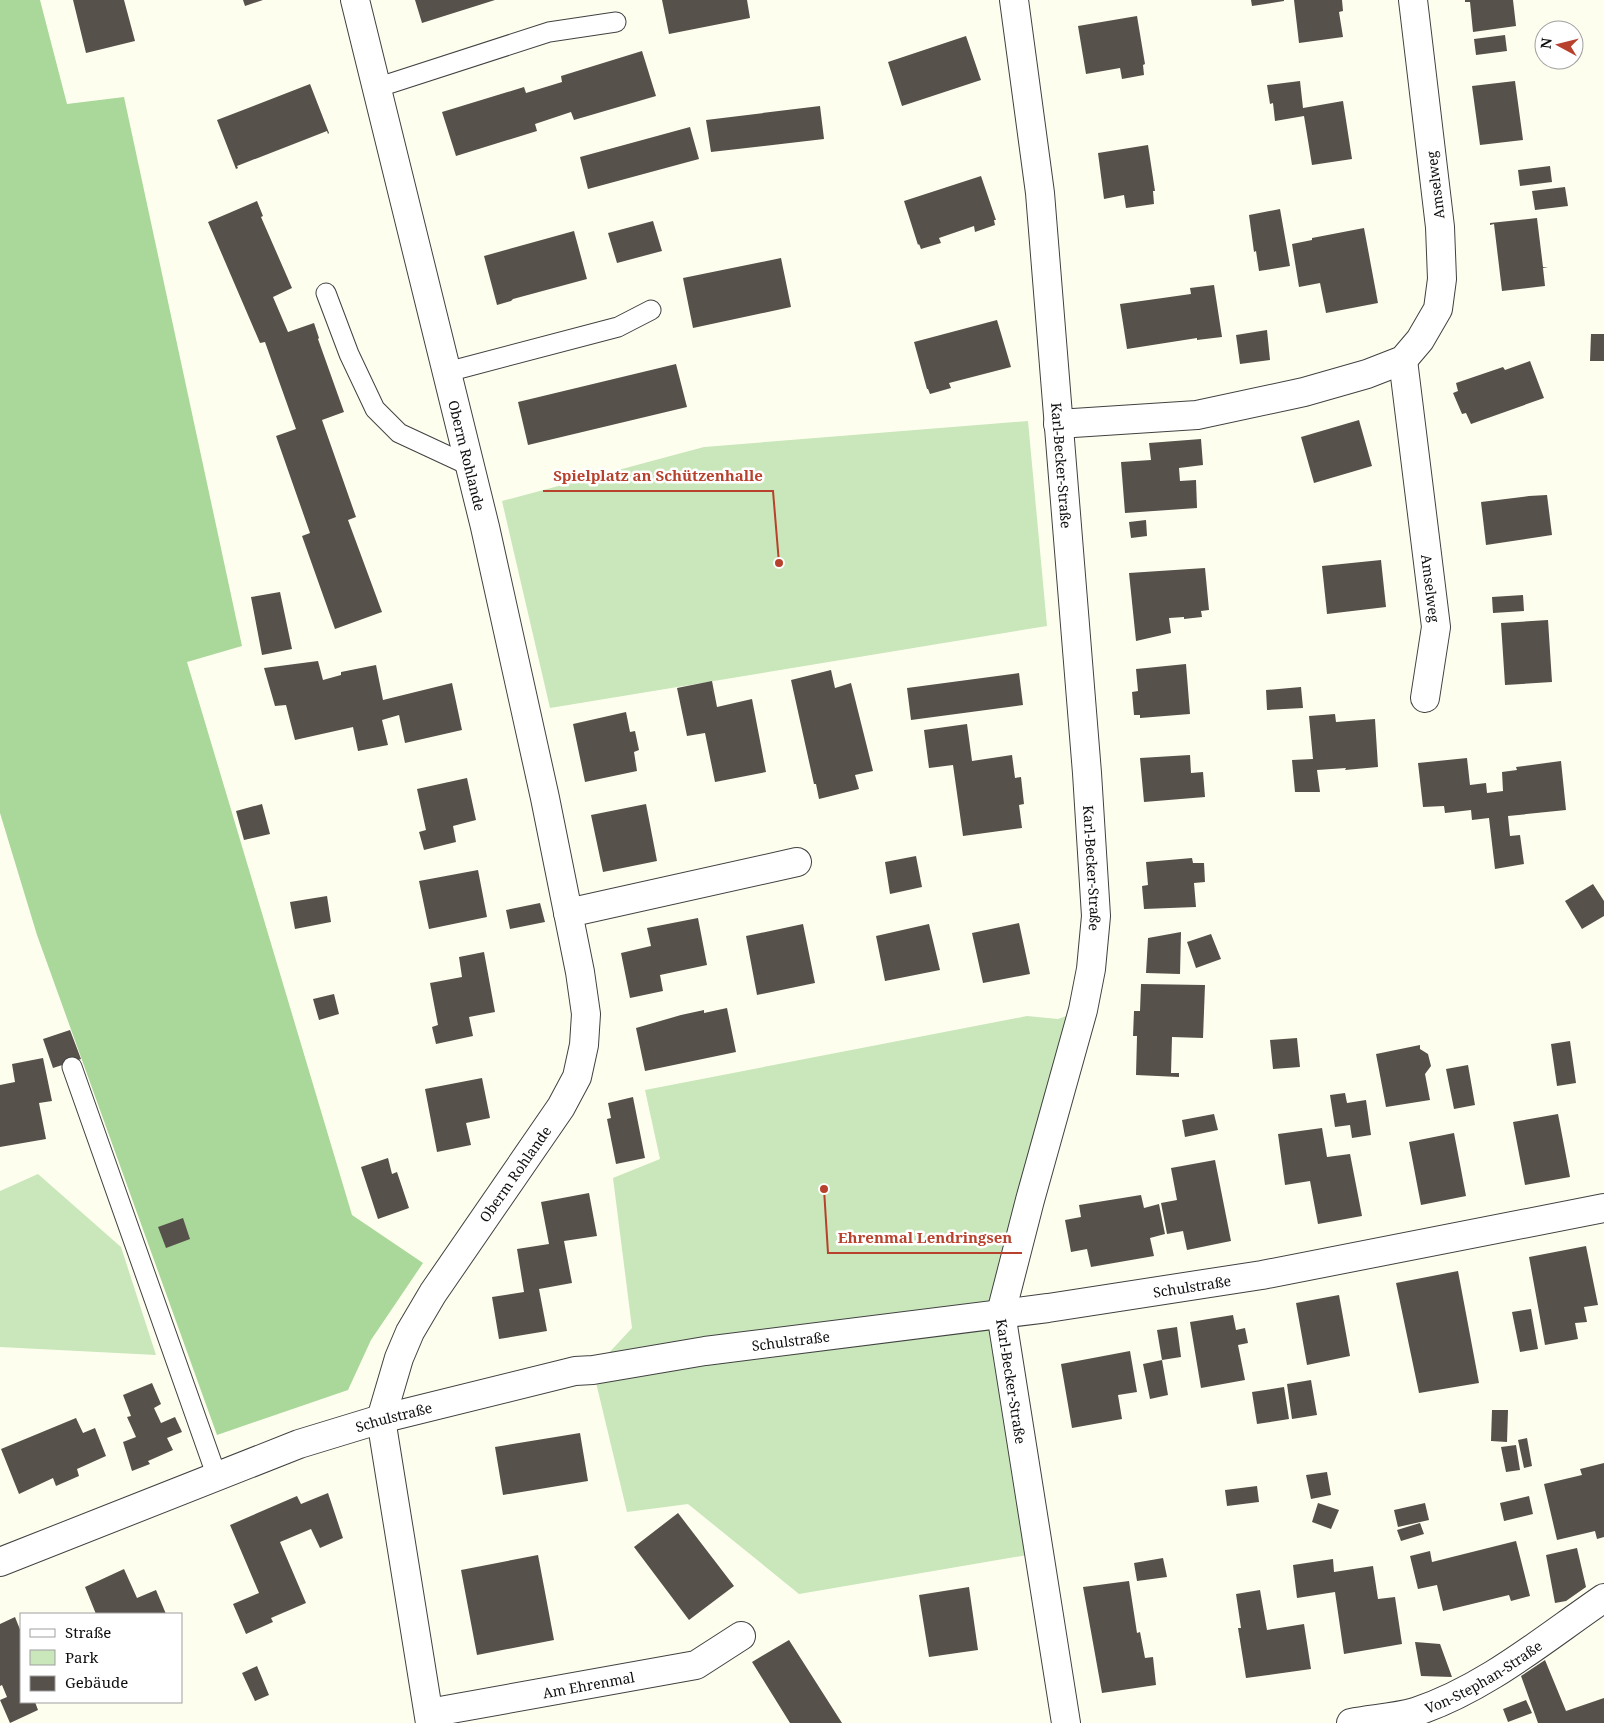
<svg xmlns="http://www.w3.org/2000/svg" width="1604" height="1723" viewBox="0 0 1604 1723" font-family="'Noto Serif',serif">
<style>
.green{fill:#c9e7ba}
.forest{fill:#aad79a}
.building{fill:#56514b}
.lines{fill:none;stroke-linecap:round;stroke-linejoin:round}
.service-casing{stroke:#414141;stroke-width:21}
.minor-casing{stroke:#414141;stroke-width:30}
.service{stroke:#fff;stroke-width:19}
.minor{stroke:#fff;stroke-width:28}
.labels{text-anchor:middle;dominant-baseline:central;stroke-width:5;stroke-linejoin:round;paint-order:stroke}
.street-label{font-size:14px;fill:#0e0e0e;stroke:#fff}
.leader{fill:none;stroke:#b7412c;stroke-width:2}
.callout-dot{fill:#b7412c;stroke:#fff;stroke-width:2}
.callout-label{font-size:15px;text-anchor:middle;font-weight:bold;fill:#b7412c;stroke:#fff;stroke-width:5;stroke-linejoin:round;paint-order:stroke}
</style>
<rect width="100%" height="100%" fill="#fefeef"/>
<path class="green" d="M1028,421L1047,626L550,708L502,501L704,447Z
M1083,1010L1001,1313L1039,1553L799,1594L688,1504L627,1512L593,1370L632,1328L613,1178L660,1159L645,1090L1027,1016L1058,1019Z
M38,1174L121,1247L156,1355L0,1347V1191Z"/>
<path class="forest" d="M0,0H40L67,104L124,97L242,646L187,662L352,1215L423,1263L371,1340L348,1390L217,1435L37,935L0,813Z"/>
<path class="building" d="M73,0H124L135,41L86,53Z
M243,0H263L245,6Z
M415,0H495L422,23Z
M662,0H747L750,18L669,34Z
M1251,0H1284V1L1252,6Z
M1294,0H1342L1343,11L1339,12L1343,37L1299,43Z
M1465,0H1513L1516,26L1473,32L1470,2H1465Z
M1137,16L1145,64L1143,65L1144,75L1122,79L1120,68L1086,74L1078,26Z
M1505,35L1507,51L1476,55L1474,39Z
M966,36L981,80L902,106L888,62Z
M642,51L656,96L574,120L571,112L535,124L537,131L456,156L442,112L524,87L526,93L562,82L561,76Z
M1300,81L1303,108L1343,101L1352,159L1312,165L1304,116L1275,121L1273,103L1270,104L1267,85Z
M1515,81L1523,140L1480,145L1472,86Z
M310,84L329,133L328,134L327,131L237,166L238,168L236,169L217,120Z
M820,106L824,139L711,152L706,120Z
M690,127L699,159L588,189L580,157Z
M1148,145L1155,191H1153L1154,204L1126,208L1124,195L1104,199L1098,153Z
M1550,166L1552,182L1520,186L1518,170Z
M981,176L996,220H994L995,225L975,232L974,226L939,238L941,243L921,249L919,244L918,245L904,201Z
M1565,187L1568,206L1535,210L1532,191Z
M257,201L263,216L261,217L292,288L273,297L288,332L314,323L319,338L318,339L344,412L322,420L356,517L348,520L382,612L335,629L302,536L310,533L276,436L296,429L265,342L260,343L208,222Z
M1280,209L1290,266L1259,271L1256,251L1254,252L1249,215Z
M1537,218L1543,267H1548L1543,268L1545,286L1502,291L1494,224L1490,225V223Z
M653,221L662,251L617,263L608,233Z
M1364,228L1378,303L1326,313L1320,283L1299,287L1292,244L1312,240V238Z
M574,231L587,279L513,299L511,301L497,305L484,256Z
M781,258L791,307L693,328L683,278Z
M1214,285L1222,337L1197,340V338L1127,349L1120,304L1191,294L1190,288Z
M997,320L1011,367L949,383L951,388L930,394L928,389H927L914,342Z
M1267,330L1270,360L1240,364L1236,335Z
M1591,334H1604V361H1590Z
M1530,361L1544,398L1471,424L1466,413L1462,414L1453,393L1458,391L1456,383L1503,367L1505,370Z
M676,364L687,407L528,445L518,402Z
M1359,420L1372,466L1314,483L1301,437Z
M1201,439L1203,465L1179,468L1180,481L1196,480L1197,508L1125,513L1121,462L1151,460L1149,443Z
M1547,495L1552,535L1486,545L1481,502L1529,496Z
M1146,520L1147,536L1131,538L1129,522Z
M1381,560L1386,607L1327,614L1322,566Z
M1205,568L1209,610L1201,611L1202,617L1184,619V617L1169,618L1171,633L1136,641L1129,573Z
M280,592L292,649L262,655L251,597Z
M1523,595L1524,611L1493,613L1492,597Z
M1548,620L1552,682L1505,685L1501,623Z
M318,661L323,680L341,675V672L376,665L383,700L452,683L462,730L405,743L399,715L382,720L388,745L358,751L353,727L295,740L286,705L275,706L264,668Z
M1186,664L1190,714L1140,718V715H1134L1132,692L1138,691L1136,669Z
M831,670L835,688L851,683L873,771L855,775L859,789L819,799L816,784H814L791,680Z
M1019,673L1023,705L911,720L907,688Z
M712,681L717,707L752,699L766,772L715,782L705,733L687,736L677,688Z
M1301,687L1303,708L1267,710L1266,690Z
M626,712L630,732L635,731L639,750L634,752L637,771L585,782L573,724Z
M1335,714L1336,722L1375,719L1378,767L1345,770L1346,768L1317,770L1320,792H1295L1292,760L1313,759L1309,716Z
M967,724L972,761L1012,755L1015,778L1021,777L1024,804L1019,805L1022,828L963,836L953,765L929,768L924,730Z
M1190,755L1191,773L1203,772L1205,797L1144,802L1140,758Z
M1467,758L1470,785L1486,783L1487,793L1503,791L1502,772L1517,770L1516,767L1561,761L1566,810L1508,816L1510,836L1520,835L1524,864L1495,869L1489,818L1472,820L1471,810L1445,813L1444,806L1423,807L1418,763Z
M467,778L476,820L453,826L456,842L424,850L419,832L426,830L417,789Z
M262,804L270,834L244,840L236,811Z
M646,804L657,861L603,872L591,815Z
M916,856L922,887L890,894L885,862Z
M1192,858L1193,863H1204L1205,882L1194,883L1196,907L1144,909L1142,886L1148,885L1146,862Z
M478,870L487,917L429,929L419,881Z
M1593,884L1604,901V916L1582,929L1565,901Z
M327,896L331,922L295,929L290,902Z
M540,903L545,922L510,929L506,910Z
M698,918L707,965L660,975L663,991L630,998L621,953L651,946L647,928Z
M1019,923L1030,974L983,983L972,933Z
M803,924L815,983L757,995L746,936Z
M929,924L940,970L885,981L876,936Z
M1181,932L1180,974L1146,973L1148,938Z
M1211,934L1221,959L1196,968L1187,942Z
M484,952L495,1012L469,1017L473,1036L436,1044L432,1027L438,1025L430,983L462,977L459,957Z
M1141,984L1205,985L1203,1038L1172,1037L1171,1073H1179V1077L1136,1075L1137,1036H1133L1134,1011H1140Z
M334,994L339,1014L319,1020L313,999Z
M727,1008L736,1052L645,1071L636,1028L681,1015L704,1010V1013Z
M70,1030L81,1059L53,1068L43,1039Z
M1297,1038L1300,1067L1273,1069L1270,1040Z
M1570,1041L1576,1083L1557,1086L1551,1044Z
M1420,1045V1049L1428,1054L1431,1066L1425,1074L1430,1100L1386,1107L1376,1054Z
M43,1058L52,1101L39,1103L46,1139L0,1147V1085L15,1082L12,1064Z
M1468,1065L1475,1105L1454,1109L1446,1069Z
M482,1078L490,1118L466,1123L471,1145L437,1152L425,1089Z
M1345,1093L1347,1103L1366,1100L1371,1135L1352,1138L1350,1125L1335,1127L1330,1095Z
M633,1097L645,1158L616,1164L607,1119L611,1118L608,1103Z
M1214,1114L1218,1130L1185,1137L1182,1120Z
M1558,1114L1570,1177L1525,1185L1513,1122Z
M1322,1128L1327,1157L1350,1154L1362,1216L1318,1224L1310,1181L1285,1185L1278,1134Z
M1454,1133L1466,1196L1421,1205L1409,1142Z
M388,1158L392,1174L397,1172L409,1208L378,1219L361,1167Z
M1215,1160L1231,1241L1187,1250L1183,1231L1167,1234L1161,1203L1177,1200L1171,1168Z
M589,1193L597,1236L564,1241L572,1283L539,1289L547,1331L499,1339L492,1297L524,1292L517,1249L549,1244L541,1202Z
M1141,1195L1144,1208L1159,1204L1165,1234L1150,1238L1154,1256L1091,1267L1087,1249L1071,1252L1065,1220L1081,1217L1079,1205Z
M183,1218L190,1239L166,1248L158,1227Z
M1586,1246L1598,1305L1584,1307L1587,1322L1575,1323L1578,1339L1545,1345L1529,1257Z
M1458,1271L1479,1383L1419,1393L1396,1283Z
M1339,1295L1350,1356L1307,1365L1296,1303Z
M1531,1309L1538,1349L1520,1352L1512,1312Z
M1233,1315L1236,1330L1245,1328L1248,1343L1238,1345L1245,1380L1201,1388L1190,1322Z
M1177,1327L1181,1357L1162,1360L1157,1330Z
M1130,1351L1137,1392L1118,1395L1122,1419L1072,1428L1061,1364Z
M1162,1360L1168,1395L1150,1399L1143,1364Z
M1311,1380L1317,1415L1292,1419L1287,1384Z
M152,1383L161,1404L154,1408L161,1423L175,1417L182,1432L167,1438L173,1450L148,1461L150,1464L132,1471L123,1442L136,1437L127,1417L131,1416L123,1395Z
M1284,1387L1289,1419L1257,1424L1252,1392Z
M1492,1410H1508L1507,1442L1491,1441Z
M76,1418L83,1433L95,1428L106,1456L77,1469L79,1476L56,1486L53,1478L19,1494L1,1449Z
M580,1433L588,1481L503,1495L495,1447Z
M1527,1438L1532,1466L1524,1468L1518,1440Z
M1516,1445L1520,1470L1506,1472L1501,1447Z
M1604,1463V1537L1597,1539L1595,1531L1557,1540L1544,1484L1582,1475L1580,1469Z
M1327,1472L1331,1495L1311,1499L1306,1475Z
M1257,1486L1259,1502L1227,1506L1225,1490Z
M328,1493L343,1538L320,1548L311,1529L280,1542L306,1603L271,1618L273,1622L246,1634L233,1604L259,1593L230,1525L297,1496L301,1504Z
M1529,1496L1533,1514L1504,1521L1500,1503Z
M1318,1503L1339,1510L1331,1529L1312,1522Z
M1425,1503L1429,1520L1398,1527L1394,1510Z
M678,1513L734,1586L689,1620L634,1547Z
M1420,1523L1424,1534L1401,1541L1397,1530Z
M1516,1541L1530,1596L1511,1601L1509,1595L1443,1611L1437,1585L1418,1589L1410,1556L1430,1551L1432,1562Z
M1577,1548L1586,1587L1566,1601L1555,1603L1546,1555Z
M538,1555L554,1640L477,1655L461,1570Z
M1163,1558L1167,1577L1137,1581L1134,1563Z
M1333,1559L1334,1572L1373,1566L1378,1599L1395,1597L1402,1644L1344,1654L1335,1592L1297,1598L1293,1565Z
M124,1569L137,1598L156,1590L166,1614H96L85,1587Z
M1129,1581L1137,1633L1140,1632L1145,1658L1153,1657L1156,1685L1102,1693L1083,1587Z
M969,1587L978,1650L929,1657L919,1595Z
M1260,1590L1267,1630L1304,1624L1311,1669L1246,1678L1238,1628H1241L1236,1594Z
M15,1617L21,1632V1702H35L38,1710L10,1723L0,1700L7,1697L2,1685L0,1686V1624Z
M789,1640L842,1723H790L752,1662Z
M1415,1642L1440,1644L1452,1677L1421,1676Z
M1545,1660L1566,1711L1604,1698V1723H1538L1521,1676Z
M257,1666L269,1695L255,1701L242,1673Z
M1526,1700L1532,1713L1508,1722L1503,1709Z"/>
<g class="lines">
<defs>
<path id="service" d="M376,88L549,32L616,22
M326,293L349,354L375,409L399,433L470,466
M447,372L618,327L651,310
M72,1067L217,1477"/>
<g id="minor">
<path id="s1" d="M355,0L485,527L545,798L580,972L586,1014L584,1045L577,1077L561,1107L433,1293L410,1332L399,1358L381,1419L430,1723"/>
<path id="s2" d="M1014,0L1040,193L1087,773L1096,916L1091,969L1083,1010L1030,1200L1001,1313L1066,1723"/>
<path id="s3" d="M1403,360L1436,627L1425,698"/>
<path d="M1058,424L1197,415L1304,392L1367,374L1403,360L1420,340L1438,309L1442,279L1440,227L1413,0"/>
<path d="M568,913L797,862"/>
<path id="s4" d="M0,1562L299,1444L381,1419L575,1371L593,1370L705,1351L1048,1308L1262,1275L1604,1208"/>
<path id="s5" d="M429,1713L696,1665L741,1636"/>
<path id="s6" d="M1351,1723C1371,1719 1394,1718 1415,1712C1485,1689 1544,1639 1604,1598"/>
</g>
</defs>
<use href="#service" class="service-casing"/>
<use href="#minor" class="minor-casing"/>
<use href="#service" class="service"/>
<use href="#minor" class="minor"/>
</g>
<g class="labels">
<g class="street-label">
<text transform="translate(1435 185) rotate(-97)">Amselweg</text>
<text stroke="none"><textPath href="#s1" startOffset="469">Oberm Rohlande</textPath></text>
<text stroke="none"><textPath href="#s2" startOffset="468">Karl-Becker-Straße</textPath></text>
<text stroke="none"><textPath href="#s3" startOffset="230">Amselweg</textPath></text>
<text stroke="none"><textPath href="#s2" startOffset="872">Karl-Becker-Straße</textPath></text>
<text transform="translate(515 1174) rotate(-55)">Oberm Rohlande</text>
<text stroke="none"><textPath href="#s4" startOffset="1230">Schulstraße</textPath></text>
<text stroke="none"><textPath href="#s4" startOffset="825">Schulstraße</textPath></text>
<text stroke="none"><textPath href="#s2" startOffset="1398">Karl-Becker-Straße</textPath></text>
<text stroke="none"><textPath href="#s4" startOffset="420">Schulstraße</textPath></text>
<text stroke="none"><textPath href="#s6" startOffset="142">Von-Stephan-Straße</textPath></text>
<text stroke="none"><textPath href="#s5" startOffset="162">Am Ehrenmal</textPath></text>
</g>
</g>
<path class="leader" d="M779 563L773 491H543M824 1189L828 1253H1022"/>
<g class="callout-dot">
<circle cx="779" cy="563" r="5"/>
<circle cx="824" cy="1189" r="5"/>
</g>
<g class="callout-label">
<text x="658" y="481">Spielplatz an Schützenhalle</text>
<text x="925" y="1243">Ehrenmal Lendringsen</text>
</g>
<rect x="20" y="1613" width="162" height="90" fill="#ffffff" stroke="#9f9f9f"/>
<rect x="30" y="1629" width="25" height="8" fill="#ffffff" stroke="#9f9f9f"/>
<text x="65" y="1638" font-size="15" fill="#0e0e0e">Straße</text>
<rect x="30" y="1650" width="25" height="15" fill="#c9e7ba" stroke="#9f9f9f"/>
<text x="65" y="1663" font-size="15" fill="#0e0e0e">Park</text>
<rect x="30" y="1676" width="25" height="15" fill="#56514b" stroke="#9f9f9f"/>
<text x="65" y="1688" font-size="15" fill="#0e0e0e">Gebäude</text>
<g transform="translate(1559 45) rotate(277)"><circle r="24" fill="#ffffff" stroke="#9f9f9f"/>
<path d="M0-4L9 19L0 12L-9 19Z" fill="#b7412c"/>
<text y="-8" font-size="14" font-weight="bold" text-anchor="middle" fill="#0e0e0e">N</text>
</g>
</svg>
